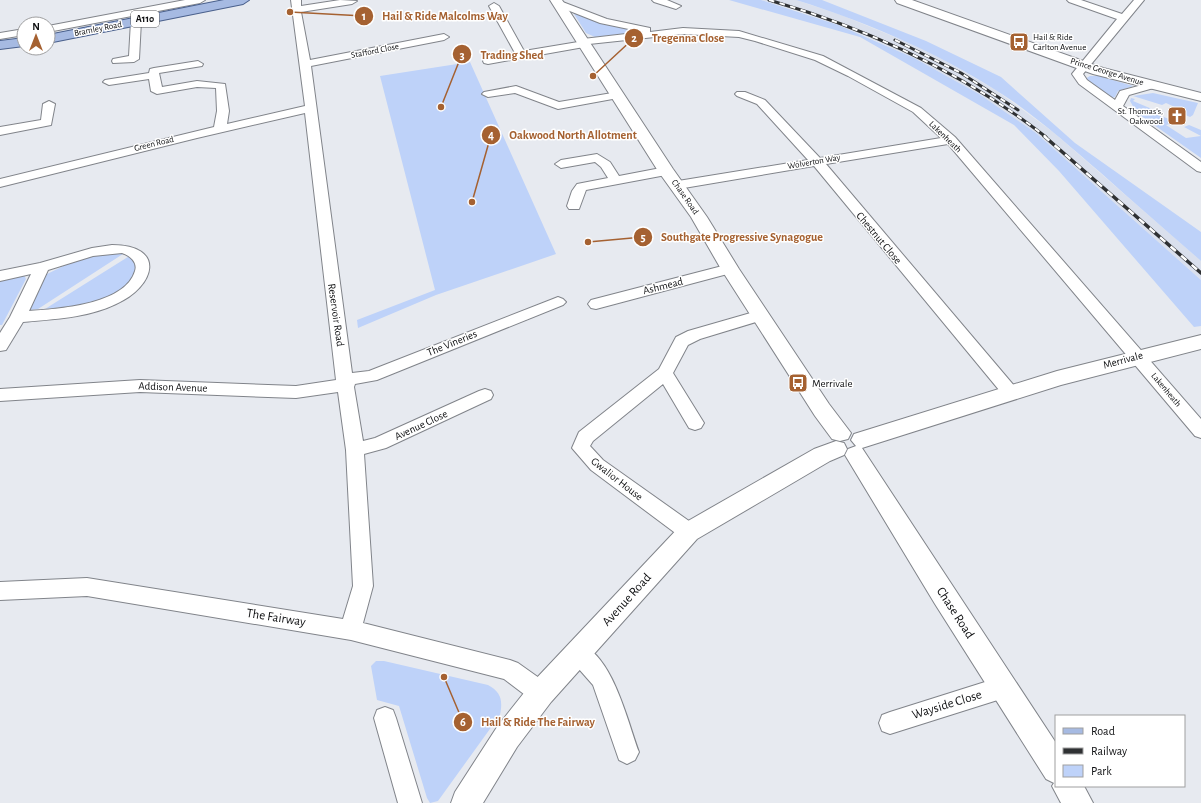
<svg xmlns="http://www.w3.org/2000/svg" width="1201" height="803" viewBox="0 0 1201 803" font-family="'Alegreya Sans',sans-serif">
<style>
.built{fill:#dae0ed}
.green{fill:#bed2f9}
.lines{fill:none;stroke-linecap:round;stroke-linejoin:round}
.minor-casing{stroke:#81848a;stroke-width:2}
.tertiary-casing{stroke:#81848a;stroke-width:2}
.primary-casing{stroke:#4a608c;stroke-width:2}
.minor{fill:#fff;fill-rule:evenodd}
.tertiary{fill:#fff;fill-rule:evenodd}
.primary{fill:#a6bae2;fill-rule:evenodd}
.rail-far1-casing{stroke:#2f3133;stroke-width:3}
.rail-casing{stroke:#2f3133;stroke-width:3.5}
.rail-far1{stroke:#fff;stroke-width:2;stroke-dasharray:5.5;stroke-linecap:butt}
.rail{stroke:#fff;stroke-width:2.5;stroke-dasharray:7;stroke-linecap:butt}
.labels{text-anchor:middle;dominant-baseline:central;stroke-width:3;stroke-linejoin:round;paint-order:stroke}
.far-street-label{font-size:9px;fill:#0e0f11;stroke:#fff}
.far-poi-label{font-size:9px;fill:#0e0f11;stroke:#fff;text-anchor:start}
.shield{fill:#fff;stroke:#565758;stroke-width:1}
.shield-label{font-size:10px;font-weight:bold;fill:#0e0f11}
.street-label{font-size:11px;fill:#0e0f11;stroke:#fff}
.poi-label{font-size:11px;fill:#0e0f11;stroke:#fff;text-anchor:start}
.near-street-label{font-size:13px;fill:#0e0f11;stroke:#fff}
.leader{fill:none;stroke:#a56131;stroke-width:1.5}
.callout-dot{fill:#a56131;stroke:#fff;stroke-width:1.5}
.mark-label{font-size:12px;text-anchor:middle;font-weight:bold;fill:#fff}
.callout-label{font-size:12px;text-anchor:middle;font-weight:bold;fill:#a56131;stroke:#fff;stroke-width:3;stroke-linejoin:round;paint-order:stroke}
</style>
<rect width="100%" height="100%" fill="#e7eaf0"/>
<path class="built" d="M761,0H796L841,15L926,50L994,89L1053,132L1201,261V280L1036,133L979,94L914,58L863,35L805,13Z"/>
<path class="green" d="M729,0H761L838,25L914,58L979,94L1036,133L1201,280V326L1194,327L1059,171L1014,125L860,37Z
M796,0H822L926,41L1001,77L1075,143L1201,232V261C1168,232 1134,203 1101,173C1073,149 1045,124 1014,102C948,57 873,24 796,0Z
M577,13L603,23L639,32L595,37L586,33L574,14Z
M470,62L556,254L436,295L358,328L357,320L435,290L380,76Z
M1090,76H1099L1133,86L1118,91L1115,97L1112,98L1085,79Z
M1153,93L1198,103L1193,115L1190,117L1174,110L1177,108L1166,103L1162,105L1133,96Z
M1131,98L1135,99L1133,101L1152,109L1149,112L1178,122L1166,125L1186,138L1201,136L1184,127L1189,125L1201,130V158L1137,113L1130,101Z
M126,252L38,309L29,310L45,275L82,257Z
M131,255L138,264L129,285L111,297L91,304L45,309Z
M24,275L26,279L2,325H0V277Z
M376,661H384L488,685C501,692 503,700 500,715L438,801L430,803L427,798L399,706L377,700L371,666Z"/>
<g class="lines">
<defs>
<path id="minor" d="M185,0H205L200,3L48,32V26Z
M291,0H301V6L340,0L357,1L352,4L301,12L310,60L444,34L449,37L444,40L311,66L352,373L369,371L553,299L558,297L563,299L566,302L563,305L377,380L355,384L354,387L363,441L375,438L479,391L485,389L491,391L493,395L491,399L386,448L364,454L373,586L363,623L510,660L518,663L549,685L552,693L549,701L541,704L533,701L504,679L351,640L87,596L0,600V582L87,578L343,619L353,586L346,450L338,392L296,398L140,392L0,401V389L140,380L296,386L336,380L305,113L197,138L0,187V179L214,127L217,111L216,88L197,87L157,94L151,91L149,79L109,85L103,82L105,80L149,73L150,69L154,68L198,61L203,64L202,66L159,73L162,87L197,81L225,84L229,111L227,124L305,106Z
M652,0H667L681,6L676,9L654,2Z
M1067,0H1081L1122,14L1134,0H1144L1083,74L1087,80L1115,100L1120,91L1153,82L1157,83L1159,85L1157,87L1129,95L1123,106L1201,162V172L1197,171L1079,84L1072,74L1117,19L1069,2Z
M560,1L607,19L650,28V32L683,28L739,31L823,56L921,108L955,137L1201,419V438L1195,436L948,144L826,164L1016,388L1018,392L1016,396L1010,398L1004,396L814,166L678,189L671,185L678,181L808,160L757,104L737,96L735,94L737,92H745L765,100L820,158L941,138L913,112L848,76L815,60L755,41L739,37L683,34L589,44L584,47L488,64L484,63L483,61L484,59L515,53L489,6L494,3L499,6L524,51L578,42L583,39L643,32L600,23L557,6L555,4Z
M136,18L141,21L139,59L134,62L113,63L112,61L113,59L129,56L131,21Z
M24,29V35L0,39V33Z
M516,86L559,102L618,92L624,95L618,98L558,109L515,93L488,97L482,94L484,92Z
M49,101L55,104L51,125L0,135V127L41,120L43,104Z
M597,154L610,162L619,176L666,167L672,171L666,175L586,190L579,209H569L567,206L572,191L577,184L608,178L601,167L595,162L561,168L555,164L561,160Z
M112,245C167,245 155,287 116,304C87,318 54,319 23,322L6,350L0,351V333L10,317L31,274L0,281V271L40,263L92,248ZM122,253C130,256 138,262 135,271C125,305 57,309 29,311L48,270L93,256Z
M730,264L735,266L737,269L735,272L596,309L591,308L588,304L591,300Z
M761,310L766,311L769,315L766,319L700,339L688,345L673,373L704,423L701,428L695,430L689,428L663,384L593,441L590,446L603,460L696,526L699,532L696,538L689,540L682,538L591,470L572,448L579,432L659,369L676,337L688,331Z
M579,643C613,656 627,720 639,752L635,760L627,764L619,760L593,685L571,660L568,653L571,646Z
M1004,676L1012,679L1015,687L1012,695L1004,698L890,734L882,731L879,723L882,715L890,712Z
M385,707L393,710L396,718L422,803H398L374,718L377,710Z"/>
<path id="tertiary" d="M550,0H562L673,169L707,217L739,269L829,404L851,433L848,439L840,441L832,439L815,416L721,269L691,217L658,171Z
M895,0H912L1103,68L1201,93V101L1093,74L897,3Z
M1201,335V349L1061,385L862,448L1056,743V786H1084L1093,803H1061L1052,786L1054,783L1046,779L935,604L845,455L848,449L856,446L851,440L854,434L1057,371Z
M836,441L844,443L847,449L844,455L830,461L697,539L551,702L517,747L483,803H451L455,792L497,727L531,684L681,525L814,449Z"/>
<path id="primary" d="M224,0H249L243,4L48,43V35Z
M24,38V46L0,49V41Z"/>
</defs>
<use href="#minor" class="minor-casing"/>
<use href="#tertiary" class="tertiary-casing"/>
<use href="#primary" class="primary-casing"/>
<use href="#minor" class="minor"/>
<use href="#tertiary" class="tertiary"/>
<use href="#primary" class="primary"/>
<defs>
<path id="rail-far1" d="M769,0C869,29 964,73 1046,137
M895,40L961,73L1018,110"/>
<path id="rail" d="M1044,136L1201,273"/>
</defs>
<use href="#rail-far1" class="rail-far1-casing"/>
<use href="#rail" class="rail-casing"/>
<use href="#rail-far1" class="rail-far1"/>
<use href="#rail" class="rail"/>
</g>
<defs>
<symbol id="bus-square" viewBox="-11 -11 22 22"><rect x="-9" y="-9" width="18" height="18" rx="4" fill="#a56131" stroke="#fff"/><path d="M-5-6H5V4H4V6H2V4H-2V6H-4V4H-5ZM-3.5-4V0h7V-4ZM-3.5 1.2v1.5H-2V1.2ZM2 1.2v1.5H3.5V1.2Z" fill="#fff"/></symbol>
<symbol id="church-square" viewBox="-11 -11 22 22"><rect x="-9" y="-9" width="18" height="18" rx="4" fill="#a56131" stroke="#fff"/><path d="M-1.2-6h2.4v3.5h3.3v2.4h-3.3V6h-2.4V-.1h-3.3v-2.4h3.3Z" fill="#fff"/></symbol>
</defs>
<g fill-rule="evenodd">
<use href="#bus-square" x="1008" y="31" width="22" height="22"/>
<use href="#church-square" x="1166" y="105" width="22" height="22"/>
<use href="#bus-square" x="787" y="372" width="22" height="22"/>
</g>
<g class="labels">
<g class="far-street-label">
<text transform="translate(98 29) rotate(-11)">Bramley Road</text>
<text transform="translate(375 51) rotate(-11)">Stafford Close</text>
<text transform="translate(1107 72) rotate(17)">Prince George Avenue</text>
<text transform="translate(945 137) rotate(44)">Lakenheath</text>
<text transform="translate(154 144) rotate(-14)">Green Road</text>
<text transform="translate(814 162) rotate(-10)">Wolverton Way</text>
<text transform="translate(685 197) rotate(55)">Chase Road</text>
<text transform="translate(1166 390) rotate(50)">Lakenheath</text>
</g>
<g class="far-poi-label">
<text x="1033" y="37">Hail &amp; Ride<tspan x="1033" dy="10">Carlton Avenue</tspan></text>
<text x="1163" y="111" text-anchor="end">St. Thomas's,<tspan x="1163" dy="10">Oakwood</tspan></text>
</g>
<rect class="shield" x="131" y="11" width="28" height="16" rx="3"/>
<g class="shield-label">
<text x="145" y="19">A110</text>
</g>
<g class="street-label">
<text transform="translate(879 238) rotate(50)">Chestnut Close</text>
<text transform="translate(663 286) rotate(-14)">Ashmead</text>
<text transform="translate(336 315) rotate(82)">Reservoir Road</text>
<text transform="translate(452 343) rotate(-22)">The Vineries</text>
<text transform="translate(1123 360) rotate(-15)">Merrivale</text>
<text transform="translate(173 387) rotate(2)">Addison Avenue</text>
<text transform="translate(421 425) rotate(-25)">Avenue Close</text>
<text transform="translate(617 479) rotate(38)">Gwalior House</text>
</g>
<g class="poi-label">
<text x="812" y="383">Merrivale</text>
</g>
<g class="near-street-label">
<text transform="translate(627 600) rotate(-48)">Avenue Road</text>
<text transform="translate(955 613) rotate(57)">Chase Road</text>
<text transform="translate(276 618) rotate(9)">The Fairway</text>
<text transform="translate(947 705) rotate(-17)">Wayside Close</text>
</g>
</g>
<path class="leader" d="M290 12L364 16M593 76L634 38M441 107L462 54M472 202L491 135M588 242L643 237M444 677L463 722"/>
<g class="callout-dot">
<circle cx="290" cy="12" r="4"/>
<circle cx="593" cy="76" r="4"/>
<circle cx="441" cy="107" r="4"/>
<circle cx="472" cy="202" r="4"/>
<circle cx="588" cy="242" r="4"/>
<circle cx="444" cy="677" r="4"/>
<circle cx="364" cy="16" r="10"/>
<circle cx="634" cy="38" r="10"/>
<circle cx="462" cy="54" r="10"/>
<circle cx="491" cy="135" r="10"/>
<circle cx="643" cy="237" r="10"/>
<circle cx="463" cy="722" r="10"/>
</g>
<g class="mark-label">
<text x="364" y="20">1</text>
<text x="634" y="42">2</text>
<text x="462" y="59">3</text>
<text x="491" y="139">4</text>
<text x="643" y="241">5</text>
<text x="463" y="726">6</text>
</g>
<g class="callout-label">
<text x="445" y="20">Hail &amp; Ride Malcolms Way</text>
<text x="688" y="42">Tregenna Close</text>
<text x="512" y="59">Trading Shed</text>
<text x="573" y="139">Oakwood North Allotment</text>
<text x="742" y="241">Southgate Progressive Synagogue</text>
<text x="538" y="726">Hail &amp; Ride The Fairway</text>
</g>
<rect x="1055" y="715" width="130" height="72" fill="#ffffff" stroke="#9f9fa0"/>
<rect x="1063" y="728" width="20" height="6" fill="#a6bae2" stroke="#9f9fa0"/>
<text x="1091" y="735" font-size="12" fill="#0e0f11">Road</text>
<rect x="1063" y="748" width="20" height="6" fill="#2f3133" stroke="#9f9fa0"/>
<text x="1091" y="755" font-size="12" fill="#0e0f11">Railway</text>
<rect x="1063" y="765" width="20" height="12" fill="#bed2f9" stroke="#9f9fa0"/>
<text x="1091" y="775" font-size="12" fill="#0e0f11">Park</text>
<g transform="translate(36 36)"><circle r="19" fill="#ffffff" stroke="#9f9fa0"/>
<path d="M0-3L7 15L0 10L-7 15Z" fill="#a56131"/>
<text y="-6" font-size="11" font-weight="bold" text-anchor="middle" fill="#0e0f11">N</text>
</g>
</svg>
